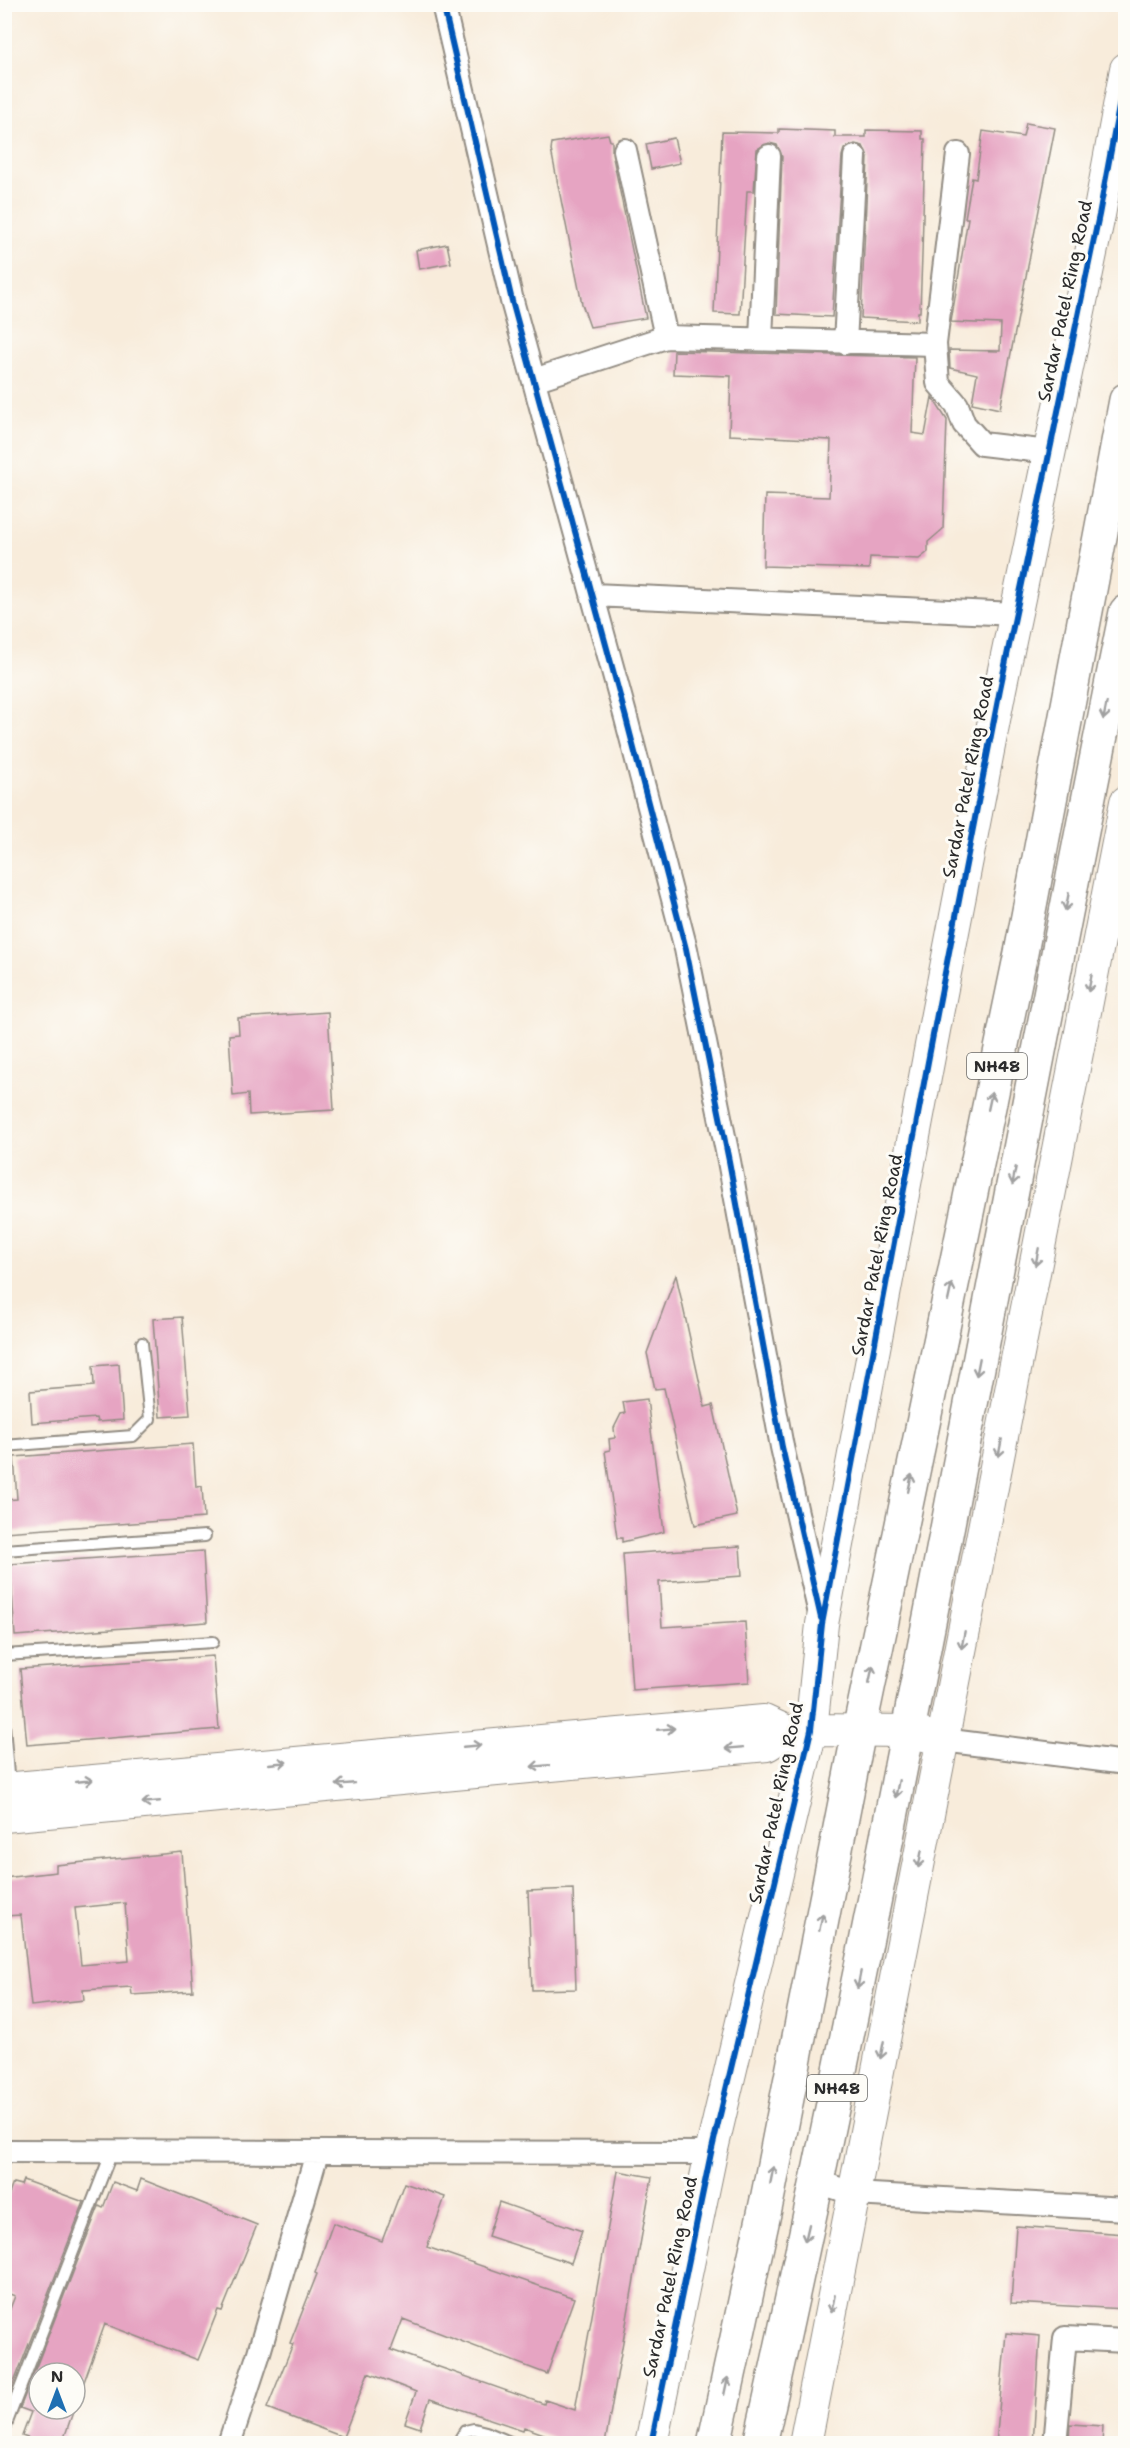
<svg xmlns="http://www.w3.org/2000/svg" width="1130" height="2448" viewBox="0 0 1130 2448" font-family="'Shantell Sans',sans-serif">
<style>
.building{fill:#e6a4c2;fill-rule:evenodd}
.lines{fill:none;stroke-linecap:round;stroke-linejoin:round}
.lane-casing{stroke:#928c83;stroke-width:14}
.street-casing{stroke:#928c83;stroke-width:26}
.secondary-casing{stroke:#928c83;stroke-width:34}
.highway-casing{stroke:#928c83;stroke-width:36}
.lane{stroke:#fff;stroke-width:10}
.street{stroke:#fff;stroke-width:22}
.secondary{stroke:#fff;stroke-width:32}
.highway{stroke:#fff;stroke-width:33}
.cycleway-casing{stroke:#fdfcf7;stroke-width:10}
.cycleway{stroke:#0057b8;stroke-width:6}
.oneway{stroke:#a0a0a0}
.labels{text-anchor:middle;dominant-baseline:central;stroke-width:6;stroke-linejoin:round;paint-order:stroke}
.shield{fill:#fdfcf7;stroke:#6a6a68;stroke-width:1.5}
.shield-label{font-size:16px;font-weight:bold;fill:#2b2b2b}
.street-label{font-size:18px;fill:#2b2b2b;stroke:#fdfcf7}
</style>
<rect width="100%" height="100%" fill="#fdfcf7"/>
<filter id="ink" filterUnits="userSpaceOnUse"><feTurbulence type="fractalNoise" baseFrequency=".0167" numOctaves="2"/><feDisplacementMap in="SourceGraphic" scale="12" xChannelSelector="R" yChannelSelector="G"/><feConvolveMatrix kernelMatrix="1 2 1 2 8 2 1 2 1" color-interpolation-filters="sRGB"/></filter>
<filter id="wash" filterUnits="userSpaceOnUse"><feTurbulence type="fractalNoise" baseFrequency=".008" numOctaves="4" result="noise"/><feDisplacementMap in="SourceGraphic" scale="24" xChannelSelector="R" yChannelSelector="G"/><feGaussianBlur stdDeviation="1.35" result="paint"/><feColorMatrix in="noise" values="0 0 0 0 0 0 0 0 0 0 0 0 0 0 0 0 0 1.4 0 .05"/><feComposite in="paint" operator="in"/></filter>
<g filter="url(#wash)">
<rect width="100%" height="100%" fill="#f8ecdb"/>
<g id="blocks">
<path class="building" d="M1026,123L1055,128L1000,409L972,403L977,374L950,368L949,350L1000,351L1001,324L951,322L968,218H965L972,178L976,179L983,131L1023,137Z
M779,129L835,131V137H866V130L922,131V139H925L922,255L920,312H918V321L861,318L868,158L863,146L855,144L844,149L842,156L832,317L776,314L782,157L777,145L769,143L757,149L754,191H747L740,314L714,313L722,132L779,133Z
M608,134L610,141H612V153L646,318L590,327L582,304L551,150L552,143Z
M674,138L680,163L651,169L646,144Z
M447,244L451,263L419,269L416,250Z
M674,351L915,357L912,433L925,435L932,397L947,420L943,529L928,542V552L919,559L870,557L869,569L763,566L765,495L829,497L831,440L729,435L731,376L673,374Z
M328,1012L334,1110L249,1115L248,1094L233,1096L229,1035L239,1034L238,1018Z
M676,1275L705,1407L713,1405L737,1516L695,1525L664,1388L655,1389L647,1353Z
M182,1317L190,1415L160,1417L153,1319Z
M119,1364L123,1420L97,1422L96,1418L32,1423L30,1391L94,1386L93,1366Z
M647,1399L664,1532L622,1542V1538H617L605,1451L610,1450L609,1439L615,1438L614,1428L621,1414L625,1413L623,1402Z
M193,1444L196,1487L202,1486L204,1518L4,1532V1500L17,1499L14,1457Z
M740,1546L742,1576L659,1582L662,1627L745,1622L749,1682L632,1690L623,1554Z
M203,1551L207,1622L15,1636L10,1564Z
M213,1656L219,1729L27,1745L20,1669Z
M182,1852L193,1991L132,1995L131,1987L83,1990L84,2000L31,2006L21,1915L4,1916V1878L56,1872V1865ZM125,1903L129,1961L81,1965L75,1908Z
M573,1889L576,1989L532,1990L528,1891Z
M618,2171L652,2177L605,2444L555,2438L524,2427L523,2430L430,2399L420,2428L405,2423L416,2392L368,2373L343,2437L267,2408L293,2344L290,2343L317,2274L315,2273L333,2223L382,2241L404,2183L445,2197L427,2247L574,2298L547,2374L403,2319L391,2350L544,2404L545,2400L575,2410Z
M141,2179L257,2225L222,2311L218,2310L198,2360L105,2324L77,2401L75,2373H39V2409H74L62,2444H44L22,2436L31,2412L20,2408L99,2206L103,2208L113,2182L137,2191Z
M23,2180L84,2202L6,2403L4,2324L15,2296L4,2292V2208L13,2183L21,2185Z
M499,2202L582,2231L571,2263L488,2236Z
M1016,2226L1125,2234V2309L1011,2303Z
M1006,2333L1040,2336L1033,2444H996Z
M1070,2424L1103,2426L1102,2444H1069Z"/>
</g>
</g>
<g filter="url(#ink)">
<use href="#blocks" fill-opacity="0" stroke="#928c83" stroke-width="1.5"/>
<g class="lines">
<defs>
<path id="lane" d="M4,1446L133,1436L150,1419L142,1343
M4,1550L205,1536
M4,1655L213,1642
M4,1725L9,1787
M4,2430L112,2151
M457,2444L465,2431L474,2429L486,2432L515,2444"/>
<path id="street" d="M443,4L512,301L626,718L686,949L729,1161L782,1447L820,1614
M625,150L666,337
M761,339L769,156
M845,343L855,157
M935,344L958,154
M534,380L666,337L935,344L938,383L957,405L964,424L982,444L1049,452
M593,595L1016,614
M943,1740L1126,1763
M4,2151L711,2153
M819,2182L854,2194L1126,2209
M229,2444L258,2356L317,2153
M1055,2444L1065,2338L1126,2341"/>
<path id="secondary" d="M4,1789L764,1721L788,1732
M4,1816L767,1745L788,1732L811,1730L908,1731L932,1737
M651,2444L711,2153L811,1730L822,1624L937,1014L1000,689L1099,215L1126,69
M805,2444L1126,802"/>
<path id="highway" d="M714,2444L768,2195L859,1731L1021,953L1126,400
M760,2444C896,1836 1001,1222 1126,612"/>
</defs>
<use href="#lane" class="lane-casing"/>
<use href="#street" class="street-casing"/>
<use href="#secondary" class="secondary-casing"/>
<use href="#highway" class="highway-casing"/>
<use href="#lane" class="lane"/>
<use href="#street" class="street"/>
<use href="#secondary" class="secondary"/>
<use href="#highway" class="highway"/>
<defs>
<path id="cycleway" d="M443,4L512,301L626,718L686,949L729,1161L782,1447L821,1618
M651,2444L711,2153L811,1730L822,1624L937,1014L1000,689L1099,215L1126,69"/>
</defs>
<use href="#cycleway" class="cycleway-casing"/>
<use href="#cycleway" class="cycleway"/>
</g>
<defs><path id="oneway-shaft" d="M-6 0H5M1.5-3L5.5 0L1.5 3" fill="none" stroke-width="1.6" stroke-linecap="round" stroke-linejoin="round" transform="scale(1.5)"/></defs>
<g class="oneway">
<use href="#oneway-shaft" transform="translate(1105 711) rotate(101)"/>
<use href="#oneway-shaft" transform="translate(1067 902) rotate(101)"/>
<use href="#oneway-shaft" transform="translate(1090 983) rotate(101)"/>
<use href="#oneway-shaft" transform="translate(990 1101) rotate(-78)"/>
<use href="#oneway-shaft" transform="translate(1014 1176) rotate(101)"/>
<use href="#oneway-shaft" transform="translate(1037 1257) rotate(101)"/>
<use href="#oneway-shaft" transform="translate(950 1292) rotate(-78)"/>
<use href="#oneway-shaft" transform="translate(978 1367) rotate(101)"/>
<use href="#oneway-shaft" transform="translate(1000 1448) rotate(101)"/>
<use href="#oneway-shaft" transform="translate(910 1483) rotate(-78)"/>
<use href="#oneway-shaft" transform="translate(963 1640) rotate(101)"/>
<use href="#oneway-shaft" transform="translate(871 1674) rotate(-78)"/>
<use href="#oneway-shaft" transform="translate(666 1729) rotate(-5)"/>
<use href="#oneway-shaft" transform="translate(472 1746) rotate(-5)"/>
<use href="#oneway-shaft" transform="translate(734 1748) rotate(175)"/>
<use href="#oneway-shaft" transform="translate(278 1763) rotate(-6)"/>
<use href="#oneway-shaft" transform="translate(540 1766) rotate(175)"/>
<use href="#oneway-shaft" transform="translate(84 1781) rotate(-6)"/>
<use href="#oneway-shaft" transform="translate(345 1784) rotate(175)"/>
<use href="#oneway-shaft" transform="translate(897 1789) rotate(101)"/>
<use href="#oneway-shaft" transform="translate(151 1802) rotate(175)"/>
<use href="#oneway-shaft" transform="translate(920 1859) rotate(101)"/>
<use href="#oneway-shaft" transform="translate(821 1922) rotate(-79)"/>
<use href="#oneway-shaft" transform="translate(859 1980) rotate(101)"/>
<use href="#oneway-shaft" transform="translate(882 2050) rotate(101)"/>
<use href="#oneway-shaft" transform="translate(772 2175) rotate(-79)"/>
<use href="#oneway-shaft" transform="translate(807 2233) rotate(103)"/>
<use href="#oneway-shaft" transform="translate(833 2304) rotate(101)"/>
<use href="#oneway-shaft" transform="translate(726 2386) rotate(-78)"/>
</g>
</g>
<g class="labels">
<g class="shield">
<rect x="967" y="1053" width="60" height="26" rx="4.5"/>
<rect x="807" y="2075" width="60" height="26" rx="4.5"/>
</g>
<g class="shield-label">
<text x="997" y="1066">NH48</text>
<text x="837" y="2088">NH48</text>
</g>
<g class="street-label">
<text transform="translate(1065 301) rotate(-78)">Sardar Patel Ring Road</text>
<text transform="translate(968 777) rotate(-79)">Sardar Patel Ring Road</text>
<text transform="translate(877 1255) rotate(-79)">Sardar Patel Ring Road</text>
<text transform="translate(776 1803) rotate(-78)">Sardar Patel Ring Road</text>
<text transform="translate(670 2277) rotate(-78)">Sardar Patel Ring Road</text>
</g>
</g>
<rect width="1130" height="2448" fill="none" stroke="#fdfcf7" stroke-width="24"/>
<g transform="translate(57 2391)"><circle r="28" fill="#fdfcf7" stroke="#a9a8a5" stroke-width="1.5"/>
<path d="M0-4.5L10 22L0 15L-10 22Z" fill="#1f6fb2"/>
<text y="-9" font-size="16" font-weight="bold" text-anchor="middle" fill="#2b2b2b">N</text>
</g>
</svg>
